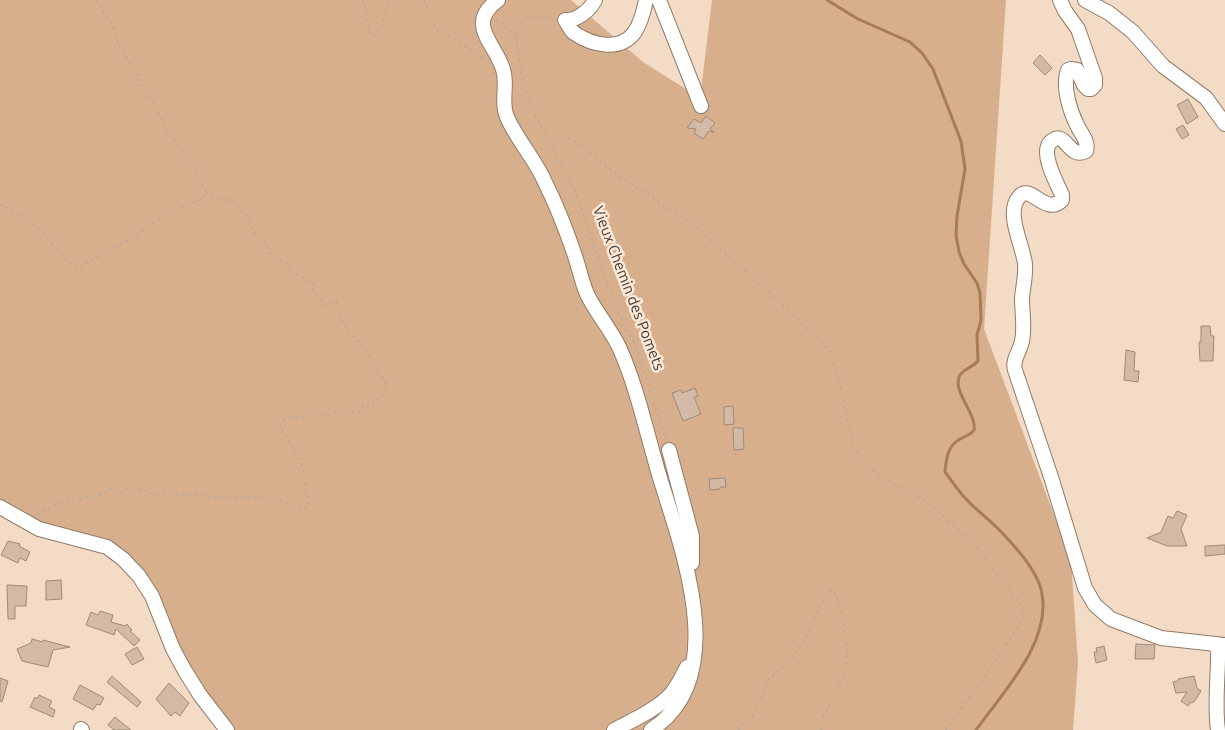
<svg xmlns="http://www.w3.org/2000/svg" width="1225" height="730" viewBox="0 0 1225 730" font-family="Ubuntu,sans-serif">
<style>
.green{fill:#d7af8c}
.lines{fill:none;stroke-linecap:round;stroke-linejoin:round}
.stream{stroke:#a87c55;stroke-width:3}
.building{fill:#d2baa6;stroke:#a08a76}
.minor-casing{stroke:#917b68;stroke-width:16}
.path{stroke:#beaa99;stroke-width:2;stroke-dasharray:2.5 4;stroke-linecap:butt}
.minor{stroke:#fff;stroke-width:14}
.labels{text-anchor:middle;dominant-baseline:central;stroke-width:5;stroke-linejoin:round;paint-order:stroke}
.street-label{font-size:15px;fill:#443a32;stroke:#fde9d8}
</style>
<rect width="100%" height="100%" fill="#f3dbc6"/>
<path class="green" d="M0,0H571L643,62L700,98L712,0H1006L984,329L1071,560L1078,662L1073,730H224L157,613L128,565L92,547L0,510Z"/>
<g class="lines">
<path class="stream" d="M827,0L858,19L910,42L922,53L933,69L961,141L965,169L957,216L956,235L959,252L964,264L977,283L980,293L981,320L977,335L978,361C973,367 965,368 960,375C951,391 977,413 974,430C970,436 962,437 957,441C947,448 946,461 945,472C952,481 958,491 966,499C978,512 993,522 1005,536C1019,551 1035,569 1041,589C1054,640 1003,692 976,730"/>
</g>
<path class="building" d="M1040,55L1052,68L1045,75L1033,63Z
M1188,99L1198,117L1187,124L1177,105Z
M706,116L715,123L710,129L714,132L709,131L703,139L694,133L696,129L687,128L694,119L701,123Z
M1183,125L1189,135L1182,139L1176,129Z
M1201,326H1210L1211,336H1214L1213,361H1200L1199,342H1201Z
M1126,350L1135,352L1134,371H1139L1138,382L1124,380Z
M695,388L698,396L694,397L701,414L683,421L672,393L681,390L682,393Z
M733,406L734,424L724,425V407Z
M733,428H743L744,449L734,450Z
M725,478L726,487H720V489L710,490L709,479Z
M1177,511L1187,515L1181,529L1187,546H1167L1147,538L1161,532L1168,516L1173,518Z
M8,541L20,544L19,546L30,552L26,561L20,558L18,563L1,555Z
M1225,545V554L1205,556V546Z
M61,580L62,599L46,600V581Z
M7,585L27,586L26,606H15V619H8Z
M100,611L113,615L111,622L125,626L127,624L132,630L130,631L140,640L134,646L116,629L114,635L86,625L91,612L98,615Z
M32,639L43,642V640L70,647L53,650L48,667L22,661L17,649L31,643Z
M1136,644L1155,645L1154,659H1135Z
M1104,646L1107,660L1096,663L1094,652H1097L1096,648Z
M137,647L144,659L132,665L125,654Z
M112,676L141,702L137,707L107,682Z
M1194,676L1197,688L1201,691L1194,702L1190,703L1188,706L1181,701L1187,692L1176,693L1173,682L1178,681V679Z
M0,678L8,681L2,702L0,701Z
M169,683L189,703L180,716L175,712L171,716L156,699Z
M80,685L104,698L100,705L97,704L93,710L73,699Z
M39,695L52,701L49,707L55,710L53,717L30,707L35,697L37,699Z
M115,717L131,730H114L108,725Z"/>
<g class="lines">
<defs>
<path id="minor" d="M498,0C463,25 499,46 504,73C507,88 501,103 507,117C516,138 533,157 543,178C556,204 566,229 575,256C579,268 582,282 587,294C596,313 611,329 620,349C638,390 647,435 660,478C682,550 732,678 651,730
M595,0C590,10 577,21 565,20C568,24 570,30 574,33C592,45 619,52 634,33C640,25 644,10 646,0
M659,0L701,106
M1060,0L1065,11L1078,29L1095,78V85L1091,89H1088L1084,85L1077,70L1071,69L1068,70C1062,86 1070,111 1077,125C1081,134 1089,141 1086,151C1069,160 1066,131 1053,140C1050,142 1049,143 1048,146C1043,159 1057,183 1062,195V200C1045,217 1030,182 1019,197C1005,213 1023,245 1025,264C1026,275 1023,287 1022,298C1022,312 1025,327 1022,341C1020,352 1012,359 1015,370L1051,477L1085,588L1095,605L1111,619L1161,638L1225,645
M1085,0L1109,13L1133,32L1163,66L1206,98L1225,124
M669,450L692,536V563
M0,507L39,529L107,547L123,559L139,576L152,596L173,649L185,671L200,695L227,730
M1218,644C1219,672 1214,703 1218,730
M81,729L82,730
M614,730C633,720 656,710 671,694C678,686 682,676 687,667"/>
</defs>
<use href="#minor" class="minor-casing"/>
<path class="path" d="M363,0L371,35L377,36L382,27L388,0
M424,0L436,29L444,35L455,38L484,60L483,56
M553,19L529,17L521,22L517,28L516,37L522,77L531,107L574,188L619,315L636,346L666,440
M495,20L501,21L516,37
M568,137L625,180L695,226L777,300L830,351L839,380L853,445L866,465L887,480L926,501L971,541L1021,605L1024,617L985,677L945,730
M0,204C15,212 30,221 42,232C54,244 63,260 78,268L140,233L167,214L204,198L207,193L196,171L164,126L155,104L148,97L145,87L142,84L117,41L113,26L96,0
M37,515L58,503L103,494L111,489L116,493H123L129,487L166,496L193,494L220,498L255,497L284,501L305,509L308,503L303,468L280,425L287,417L324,415L345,410L358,414L364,405L371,406L386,391L385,379L374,370L366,348L350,334L341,318L337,301L326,305L313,292L314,283L290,271V263L280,261L269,252L267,244L254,233L248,217L231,198L227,202L207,193
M738,730L753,715L769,679L794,656L809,631L820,604L829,591L833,590L839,602L848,647L843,676L822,719L821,730"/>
<use href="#minor" class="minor"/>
</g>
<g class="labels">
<g class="street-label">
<text transform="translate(629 288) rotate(69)">Vieux Chemin des Pomets</text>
</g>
</g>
</svg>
